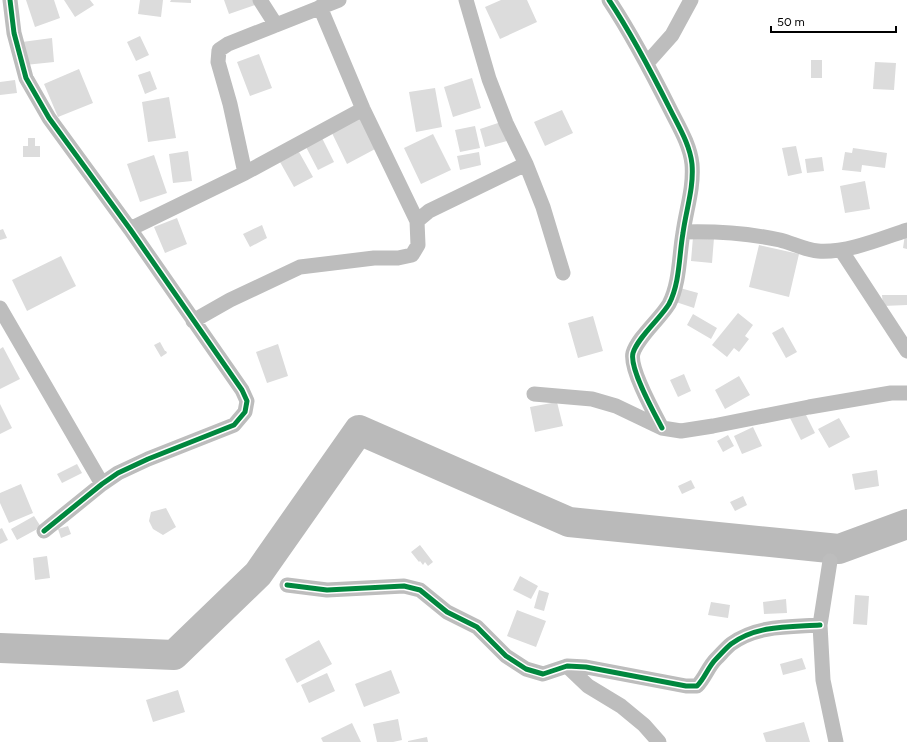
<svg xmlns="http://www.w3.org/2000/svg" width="907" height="742" viewBox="0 0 907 742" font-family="Figtree,sans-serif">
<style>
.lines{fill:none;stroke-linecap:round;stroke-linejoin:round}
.river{stroke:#bababa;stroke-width:30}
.building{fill:#dcdcdc}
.minor{stroke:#bdbdbd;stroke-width:15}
.cycleway-casing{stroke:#fff;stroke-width:8}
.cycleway{stroke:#00873e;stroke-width:5}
</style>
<rect width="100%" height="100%" fill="#fff"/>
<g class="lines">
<path class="river" d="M0,648L174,655L258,574L359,430L569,522L839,549L907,524"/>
</g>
<path class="building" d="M26,0H54L60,18L35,27Z
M64,0H90L94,5L75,17Z
M140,0H163L161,17L138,14Z
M171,0H191V3L170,2Z
M224,0H254L255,5L229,14Z
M501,0H527L537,22L500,39L485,7Z
M140,36L149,55L136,61L127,42Z
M52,38L54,62L25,65L22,42Z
M259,54L272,88L250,96L237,62Z
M811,60H822V78H811Z
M875,62L896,63L894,90L873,89Z
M79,69L93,103L58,117L44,84Z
M150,71L157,89L145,94L138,75Z
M472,78L481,108L453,117L444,87Z
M15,80L17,93L0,95V82Z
M435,88L442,127L416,132L409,92Z
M169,97L176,138L148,142L142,102Z
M562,110L573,133L545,146L534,122Z
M360,116L377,148L347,164L331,131Z
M501,122L507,141L485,147L480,129Z
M475,126L480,148L460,152L455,130Z
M433,134L451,170L421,184L404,148Z
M28,138H35V146H40V157H23V146H28Z
M322,138L334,162L318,170L306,147Z
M796,146L802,173L788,176L782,148Z
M853,148L887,153L885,168L862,165L861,172L842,170L845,152L852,153Z
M188,151L192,181L173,183L169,154Z
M299,152L313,177L294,187L280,162Z
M479,152L481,165L460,170L457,156Z
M154,155L167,193L140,202L127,164Z
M822,157L824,171L807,173L805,159Z
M865,181L870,209L845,213L840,186Z
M177,218L187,244L165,253L154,227Z
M262,225L267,238L250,247L243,234Z
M3,229L7,238L0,240V230Z
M905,234H907V249L903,248Z
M693,237L714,238L712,263L691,261Z
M759,245L799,254L789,297L749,287Z
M61,256L76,286L27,311L12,280Z
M680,288L698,293L694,308L676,302Z
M882,295H907V305L883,306Z
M738,313L753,325L745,336L749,339L739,352L734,348L727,357L712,345Z
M693,314L717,328L711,339L687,325Z
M593,316L603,351L578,358L568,323Z
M783,327L797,352L786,358L772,333Z
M160,342L165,351H166L167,353L161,357L154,345Z
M278,344L288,376L267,383L256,352Z
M3,347L20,379L0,389V349Z
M684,374L691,391L678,397L670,380Z
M739,376L750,395L725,409L715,390Z
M557,402L563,426L535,432L530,407Z
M0,404L12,428L0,434Z
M804,411L815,433L801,440L790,418Z
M839,418L850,437L829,448L818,429Z
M753,427L762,446L742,454L734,436Z
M728,435L734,446L723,452L717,441Z
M77,464L82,473L62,483L57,474Z
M877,470L879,486L855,490L852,474Z
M691,480L695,488L682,494L678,486Z
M21,484L33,513L9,523L0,503V493Z
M743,496L747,505L735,511L730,502Z
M166,508L176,527L163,535L153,529L149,521L151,512Z
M34,516L41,527L17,540L11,529Z
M68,526L71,534L61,538L58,529Z
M2,528L8,540L0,544V529Z
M420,545L433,562L428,566L425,562L423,565L420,561L419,562L411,552Z
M47,556L50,578L35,580L33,558Z
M520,576L538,586L531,599L513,590Z
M539,590L549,593L544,611L534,608Z
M855,595L869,596L867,625L853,624Z
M786,599L787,613L764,614L763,602Z
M711,602L730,605L728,618L708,615Z
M517,610L546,621L536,647L507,636Z
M319,640L332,664L297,683L285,659Z
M802,658L806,669L783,675L780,664Z
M391,670L400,693L364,707L355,684Z
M327,673L335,691L309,703L301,685Z
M178,690L185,712L153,722L146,700Z
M398,719L402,740L393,742H377L373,724Z
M804,722L810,742H766L763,733Z
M352,723L361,742H323L321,738Z
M427,737L428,742H408V741Z"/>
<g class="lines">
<path class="minor" d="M10,0L14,33L26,78L49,118L130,229L242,390L247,401L245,412L234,425L148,459L118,473L102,484L44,531
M260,0L276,25
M466,0L489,79L506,123L526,164L543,207L563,273
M609,0C633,36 652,73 671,111C679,127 690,145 692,164C694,188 686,210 683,233C679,255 680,283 669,304C660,319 638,337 633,353C629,368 654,413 662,428
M320,7L363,109L417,221
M647,63L672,35L691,0
M245,173L230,104L218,62L219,50L228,44L339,0
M130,229L245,173L363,109
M683,232C717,231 747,233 780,240C792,243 805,250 818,251C847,253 880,239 907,230
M841,250L907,351
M0,308L102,484
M193,321L230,300L300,267L374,258H398L412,255L418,245L417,221L429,211L526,164
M534,394L592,399L616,406L662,428L681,431L713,426L809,407L891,393H907
M830,561L820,625L823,680L836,742
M287,585L327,590L404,586L420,590L447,612L477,627L506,656L526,669L543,674L567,666L586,667L686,686H697C705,678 708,667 716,659C721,654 726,648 731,644C757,625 789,627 820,625
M567,666L588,686L621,706L644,725L659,742"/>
<defs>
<path id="cycleway" d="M10,0L14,33L26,78L49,118L130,229L242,390L247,401L245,412L234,425L148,459L118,473L102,484L44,531
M609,0C633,36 652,73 671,111C679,127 690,145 692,164C694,188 686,210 683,233C679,255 680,283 669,304C660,319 638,337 633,353C629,368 654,413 662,428
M287,585L327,590L404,586L420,590L447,612L477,627L506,656L526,669L543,674L567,666L586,667L686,686H697C705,678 708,667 716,659C721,654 726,648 731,644C757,625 789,627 820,625"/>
</defs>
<use href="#cycleway" class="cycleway-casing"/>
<use href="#cycleway" class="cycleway"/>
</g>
<path d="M771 26v6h125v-6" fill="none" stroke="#000000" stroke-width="2"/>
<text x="777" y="26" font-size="12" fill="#000000" stroke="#ffffff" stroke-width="3" paint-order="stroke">50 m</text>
</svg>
